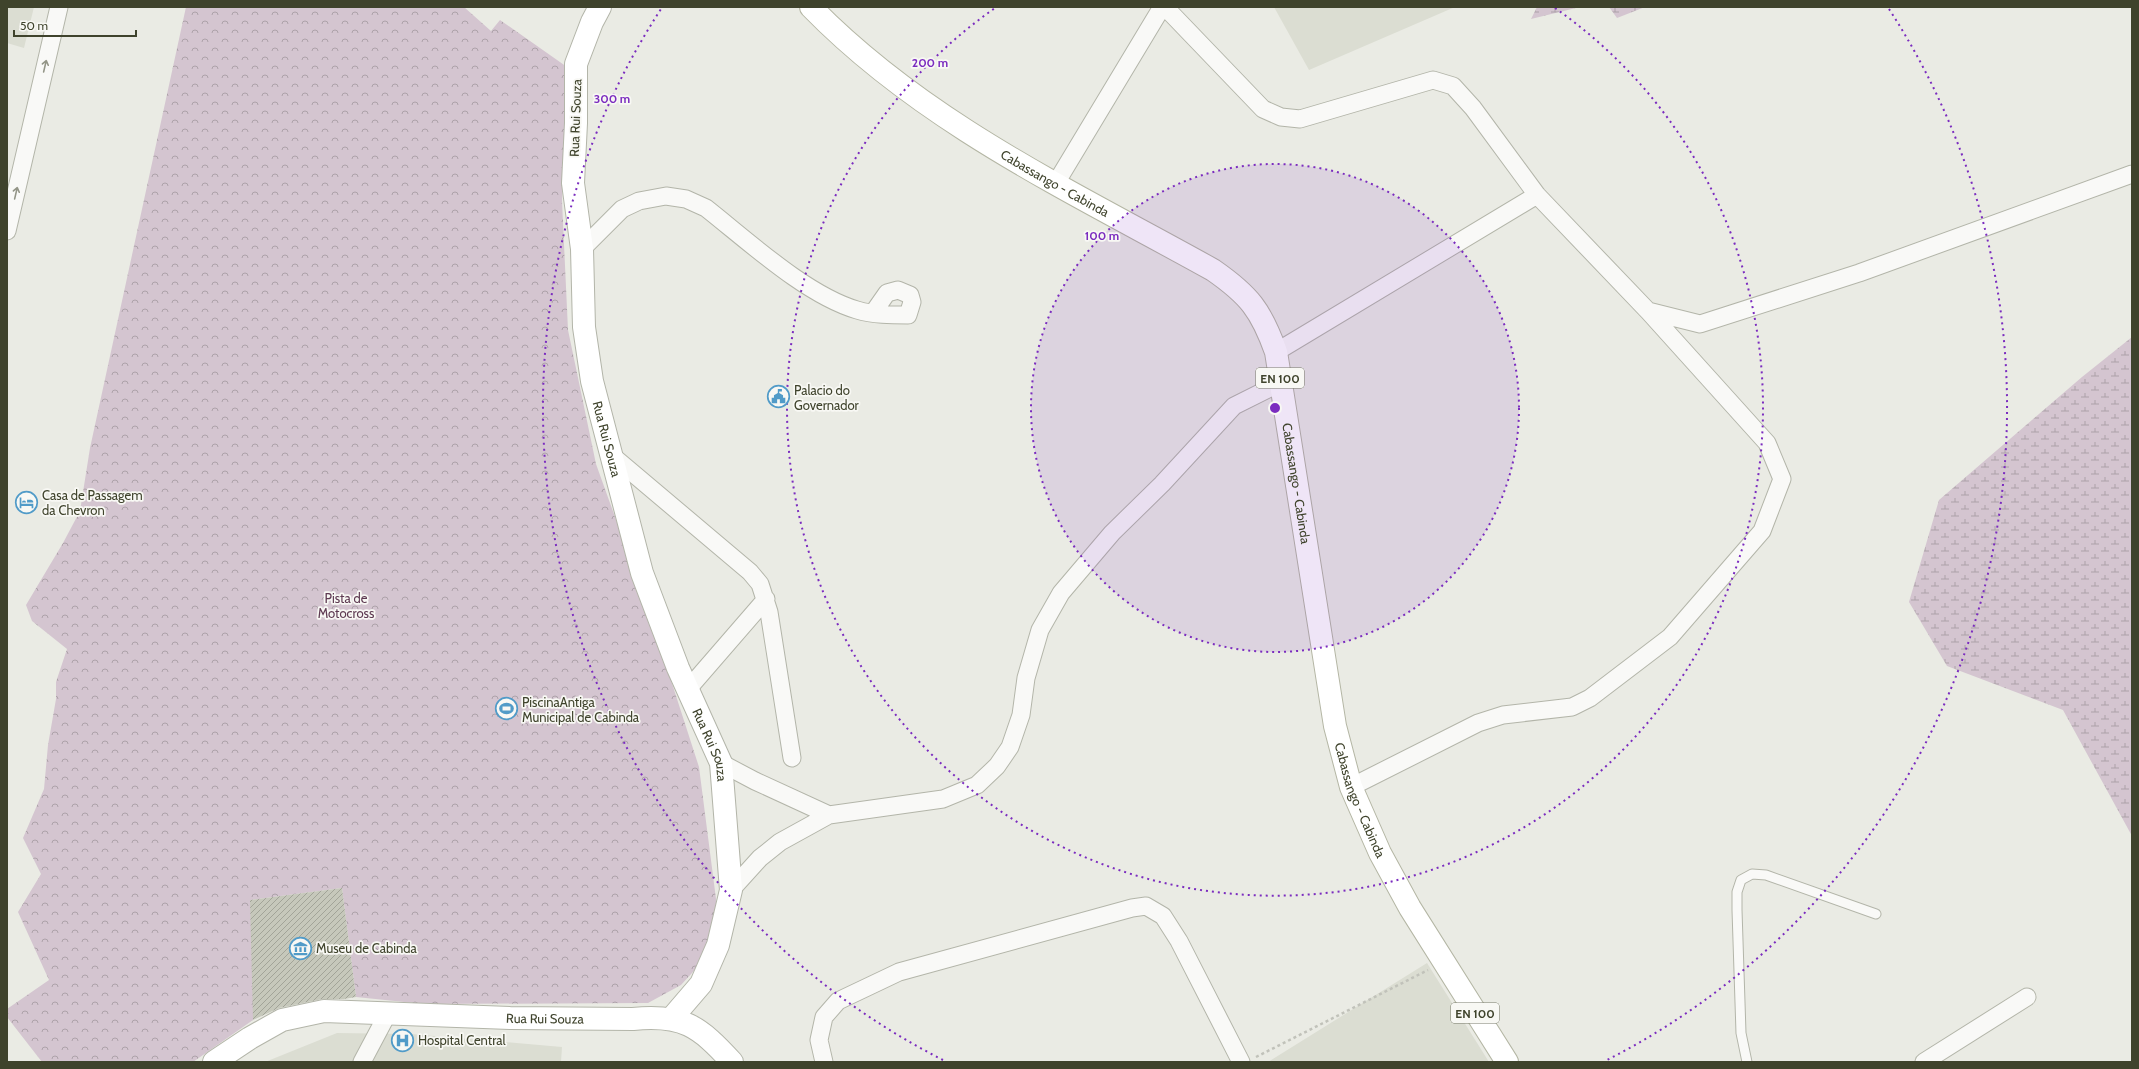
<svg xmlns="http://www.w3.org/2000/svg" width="2139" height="1069" viewBox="0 0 2139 1069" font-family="Cabin,sans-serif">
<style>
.built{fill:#dbddd2}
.wetland{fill:url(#wetland-marsh)}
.park{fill:url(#park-crowns)}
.building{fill:url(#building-hatch)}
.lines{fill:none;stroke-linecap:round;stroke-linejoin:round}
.lane-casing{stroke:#b3b5a9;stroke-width:11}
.street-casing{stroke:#b3b5a9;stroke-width:19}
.secondary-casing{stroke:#b3b5a9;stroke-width:24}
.primary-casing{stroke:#b4b6a4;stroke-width:24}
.path{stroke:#c1c2ba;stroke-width:2.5;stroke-dasharray:3 3;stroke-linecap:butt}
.lane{stroke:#f9f9f7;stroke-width:9}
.street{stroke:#f9f9f7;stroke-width:17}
.secondary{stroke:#fff;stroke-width:22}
.primary{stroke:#fff;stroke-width:22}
.oneway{stroke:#939587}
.ring{fill:none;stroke:#7b2cbf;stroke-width:2;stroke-dasharray:2 4}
.labels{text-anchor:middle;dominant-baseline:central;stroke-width:3.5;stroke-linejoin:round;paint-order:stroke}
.shield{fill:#f8f8f4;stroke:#767968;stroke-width:1}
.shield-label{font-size:12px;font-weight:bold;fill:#3f432c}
.street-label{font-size:13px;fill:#3f432c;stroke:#f8f8f4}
.poi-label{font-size:13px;fill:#3f432c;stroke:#f8f8f4;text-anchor:start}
.park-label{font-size:13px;fill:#5e3a52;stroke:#f8f8f4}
.centre{fill:#7b2cbf;stroke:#f8f8f4;stroke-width:2}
.ring-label{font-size:12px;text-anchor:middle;font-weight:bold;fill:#7b2cbf;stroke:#f8f8f4;stroke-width:3.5;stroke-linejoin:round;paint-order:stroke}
</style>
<defs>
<pattern id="wetland-marsh" width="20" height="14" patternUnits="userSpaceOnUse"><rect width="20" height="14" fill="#d4c5d0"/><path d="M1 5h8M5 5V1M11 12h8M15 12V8" fill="none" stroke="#ada2a9"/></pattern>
<pattern id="park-crowns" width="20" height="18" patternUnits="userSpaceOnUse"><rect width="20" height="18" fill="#d4c5d0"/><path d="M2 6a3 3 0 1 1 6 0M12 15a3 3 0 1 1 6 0" fill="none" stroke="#ada2a9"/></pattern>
<pattern id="building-hatch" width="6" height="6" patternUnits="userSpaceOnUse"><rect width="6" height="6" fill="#c6c8bb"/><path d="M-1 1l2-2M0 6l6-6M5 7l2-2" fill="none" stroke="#a2a498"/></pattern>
</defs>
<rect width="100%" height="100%" fill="#eaebe4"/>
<path class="built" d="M7,7H34L24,48L7,43Z
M1274,7H1455L1309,70Z
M1427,963L1489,1062H1268Z
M337,1033L411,1034L562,1047L561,1062H265Z"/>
<path class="wetland" d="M1537,7H1580L1531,19Z
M1609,7H1645L1617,18Z
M2132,337V836L2063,710L1947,666L1909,602L1939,500L2082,377Z"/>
<path class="park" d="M186,7H464L491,31L500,20L567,67L562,201L568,330L596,464L647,606L699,767L716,899V929L703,961L681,985L648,1003L424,1004L356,997L342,888L251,900L253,955V1020L193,1062H42L7,1017V1009L49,980L18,912L41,874L23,838L44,789L48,745L56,699V682L67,649L32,621L26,605L63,543L80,511L90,448Z"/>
<path class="building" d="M342,888L356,997L344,999H322L279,1008L253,1020L250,900Z"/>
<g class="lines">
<defs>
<path id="lane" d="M1747,1062L1741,1033L1737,910V892L1741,880L1752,874L1766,875L1876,914"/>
<path id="street" d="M1165,7L1263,109L1281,117L1300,119L1433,80L1453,86L1473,108L1537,195L1648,311L1700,324L1859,273L2132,174
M1056,183L1162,7
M7,231L59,7
M582,249L622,209L639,201L666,196L686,199L706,208C748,241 806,295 857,310C874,315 891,315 908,315L912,302L910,295L898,290L887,293L873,313
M1276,352L1537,195
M609,453L750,572L760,584L769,612L792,758
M688,689L766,599
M721,763L755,781L829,815L943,799L977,785L997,766L1010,747L1021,715L1026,678L1040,630L1061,593L1112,533L1162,484L1234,406L1280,383
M1351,787L1478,723L1503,715L1572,707L1590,698L1670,637L1762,531L1782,479L1767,443L1648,311
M731,890L760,858L780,842L829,815
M362,1062L388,1013
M824,1062L819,1040L824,1017L838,1001L899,972L1132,908L1146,906L1163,916L1179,941L1241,1062
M1924,1062L2027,997"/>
<g id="secondary">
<path id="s1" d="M600,7L592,22L576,64V123L573,183L582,249L584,327L592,381L642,573L678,668L721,763L731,890L718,945L701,984L671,1019"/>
<path id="s2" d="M214,1062L250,1038L282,1020L324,1011L510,1018L633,1019C683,1014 699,1026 732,1062"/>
</g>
<g id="primary">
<path id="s3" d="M811,7C924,123 1073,192 1213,270C1249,295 1261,310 1276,352L1335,726L1351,787L1380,853L1410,908L1507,1062"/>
</g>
</defs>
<use href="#lane" class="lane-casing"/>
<use href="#street" class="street-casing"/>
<use href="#secondary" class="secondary-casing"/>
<use href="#primary" class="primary-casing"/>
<path class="path" d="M1256,1057L1428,970"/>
<use href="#lane" class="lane"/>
<use href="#street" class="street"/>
<use href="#secondary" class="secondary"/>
<use href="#primary" class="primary"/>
</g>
<defs><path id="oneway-shaft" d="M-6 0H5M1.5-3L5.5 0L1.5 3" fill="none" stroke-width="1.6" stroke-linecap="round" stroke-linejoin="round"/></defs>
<g class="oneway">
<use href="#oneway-shaft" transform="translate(45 66) rotate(-77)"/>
<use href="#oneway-shaft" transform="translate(16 193) rotate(-77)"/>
</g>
<circle cx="1275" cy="408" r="244" fill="#7b2cbf" fill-opacity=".12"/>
<g class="ring">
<circle cx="1275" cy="408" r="244"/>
<path d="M1555 8A488 488 0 1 1 995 8"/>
<path d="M943 1060A732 732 0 0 1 661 9M1889 9A732 732 0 0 1 1607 1060"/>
</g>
<defs>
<symbol id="civic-ring" viewBox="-11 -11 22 22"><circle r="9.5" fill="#f8f8f4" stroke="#519bc8" stroke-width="1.5"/><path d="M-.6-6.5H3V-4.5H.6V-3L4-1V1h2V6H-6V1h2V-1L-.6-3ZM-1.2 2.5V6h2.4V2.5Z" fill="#519bc8"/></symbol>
<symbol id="hotel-ring" viewBox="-11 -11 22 22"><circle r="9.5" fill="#f8f8f4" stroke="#519bc8" stroke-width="1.5"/><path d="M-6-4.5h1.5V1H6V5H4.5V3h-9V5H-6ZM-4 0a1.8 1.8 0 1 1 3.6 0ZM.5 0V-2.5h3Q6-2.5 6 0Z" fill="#519bc8"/></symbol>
<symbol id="stadium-ring" viewBox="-11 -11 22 22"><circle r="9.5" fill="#f8f8f4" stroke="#519bc8" stroke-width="1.5"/><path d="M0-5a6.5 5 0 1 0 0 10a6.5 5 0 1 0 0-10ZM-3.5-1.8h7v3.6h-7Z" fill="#519bc8"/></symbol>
<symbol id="museum-ring" viewBox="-11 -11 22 22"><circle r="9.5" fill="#f8f8f4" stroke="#519bc8" stroke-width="1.5"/><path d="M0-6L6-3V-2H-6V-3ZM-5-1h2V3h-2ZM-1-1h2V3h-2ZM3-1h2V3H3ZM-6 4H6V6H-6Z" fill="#519bc8"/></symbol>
<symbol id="hospital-ring" viewBox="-11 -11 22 22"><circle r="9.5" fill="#f8f8f4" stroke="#519bc8" stroke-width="1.5"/><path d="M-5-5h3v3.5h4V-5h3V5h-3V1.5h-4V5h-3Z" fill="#519bc8"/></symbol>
</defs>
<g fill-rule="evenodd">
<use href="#civic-ring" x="766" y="384" width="25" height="25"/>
<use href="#hotel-ring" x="14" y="490" width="25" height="25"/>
<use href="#stadium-ring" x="494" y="696" width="25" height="25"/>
<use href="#museum-ring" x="288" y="936" width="25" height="25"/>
<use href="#hospital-ring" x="390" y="1028" width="25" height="25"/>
</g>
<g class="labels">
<g class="shield">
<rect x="1256" y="368" width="48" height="20" rx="3"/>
<rect x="1451" y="1003" width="48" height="20" rx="3"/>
</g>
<g class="shield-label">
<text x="1280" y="378">EN 100</text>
<text x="1475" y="1013">EN 100</text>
</g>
<g class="street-label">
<text transform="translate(575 118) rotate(-88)">Rua Rui Souza</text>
<text stroke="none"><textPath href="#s3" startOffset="302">Cabassango - Cabinda</textPath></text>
<text stroke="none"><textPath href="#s1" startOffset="440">Rua Rui Souza</textPath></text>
<text stroke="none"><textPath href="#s3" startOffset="721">Cabassango - Cabinda</textPath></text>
<text stroke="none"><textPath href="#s1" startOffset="764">Rua Rui Souza</textPath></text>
<text stroke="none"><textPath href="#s3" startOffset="1045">Cabassango - Cabinda</textPath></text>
<text stroke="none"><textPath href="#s2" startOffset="344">Rua Rui Souza</textPath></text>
</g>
<g class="poi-label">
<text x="794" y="390">Palacio do<tspan x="794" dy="15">Governador</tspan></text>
<text x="42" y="495">Casa de Passagem<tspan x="42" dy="15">da Chevron</tspan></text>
<text x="522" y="702">PiscinaAntiga<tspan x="522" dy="15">Municipal de Cabinda</tspan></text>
<text x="316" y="948">Museu de Cabinda</text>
<text x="418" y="1040">Hospital Central</text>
</g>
<g class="park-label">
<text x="346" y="598">Pista de<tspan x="346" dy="15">Motocross</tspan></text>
</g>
</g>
<circle cx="1275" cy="408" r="6" class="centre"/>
<g class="ring-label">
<text x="930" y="67">200 m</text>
<text x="612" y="103">300 m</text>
<text x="1102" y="240">100 m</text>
</g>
<rect width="2139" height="1069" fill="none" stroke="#3f432c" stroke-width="16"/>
<path d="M14 30v6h122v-6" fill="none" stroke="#3f432c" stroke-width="2"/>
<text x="20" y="30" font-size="12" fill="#3f432c" stroke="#f8f8f4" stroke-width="3" paint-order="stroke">50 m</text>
</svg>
